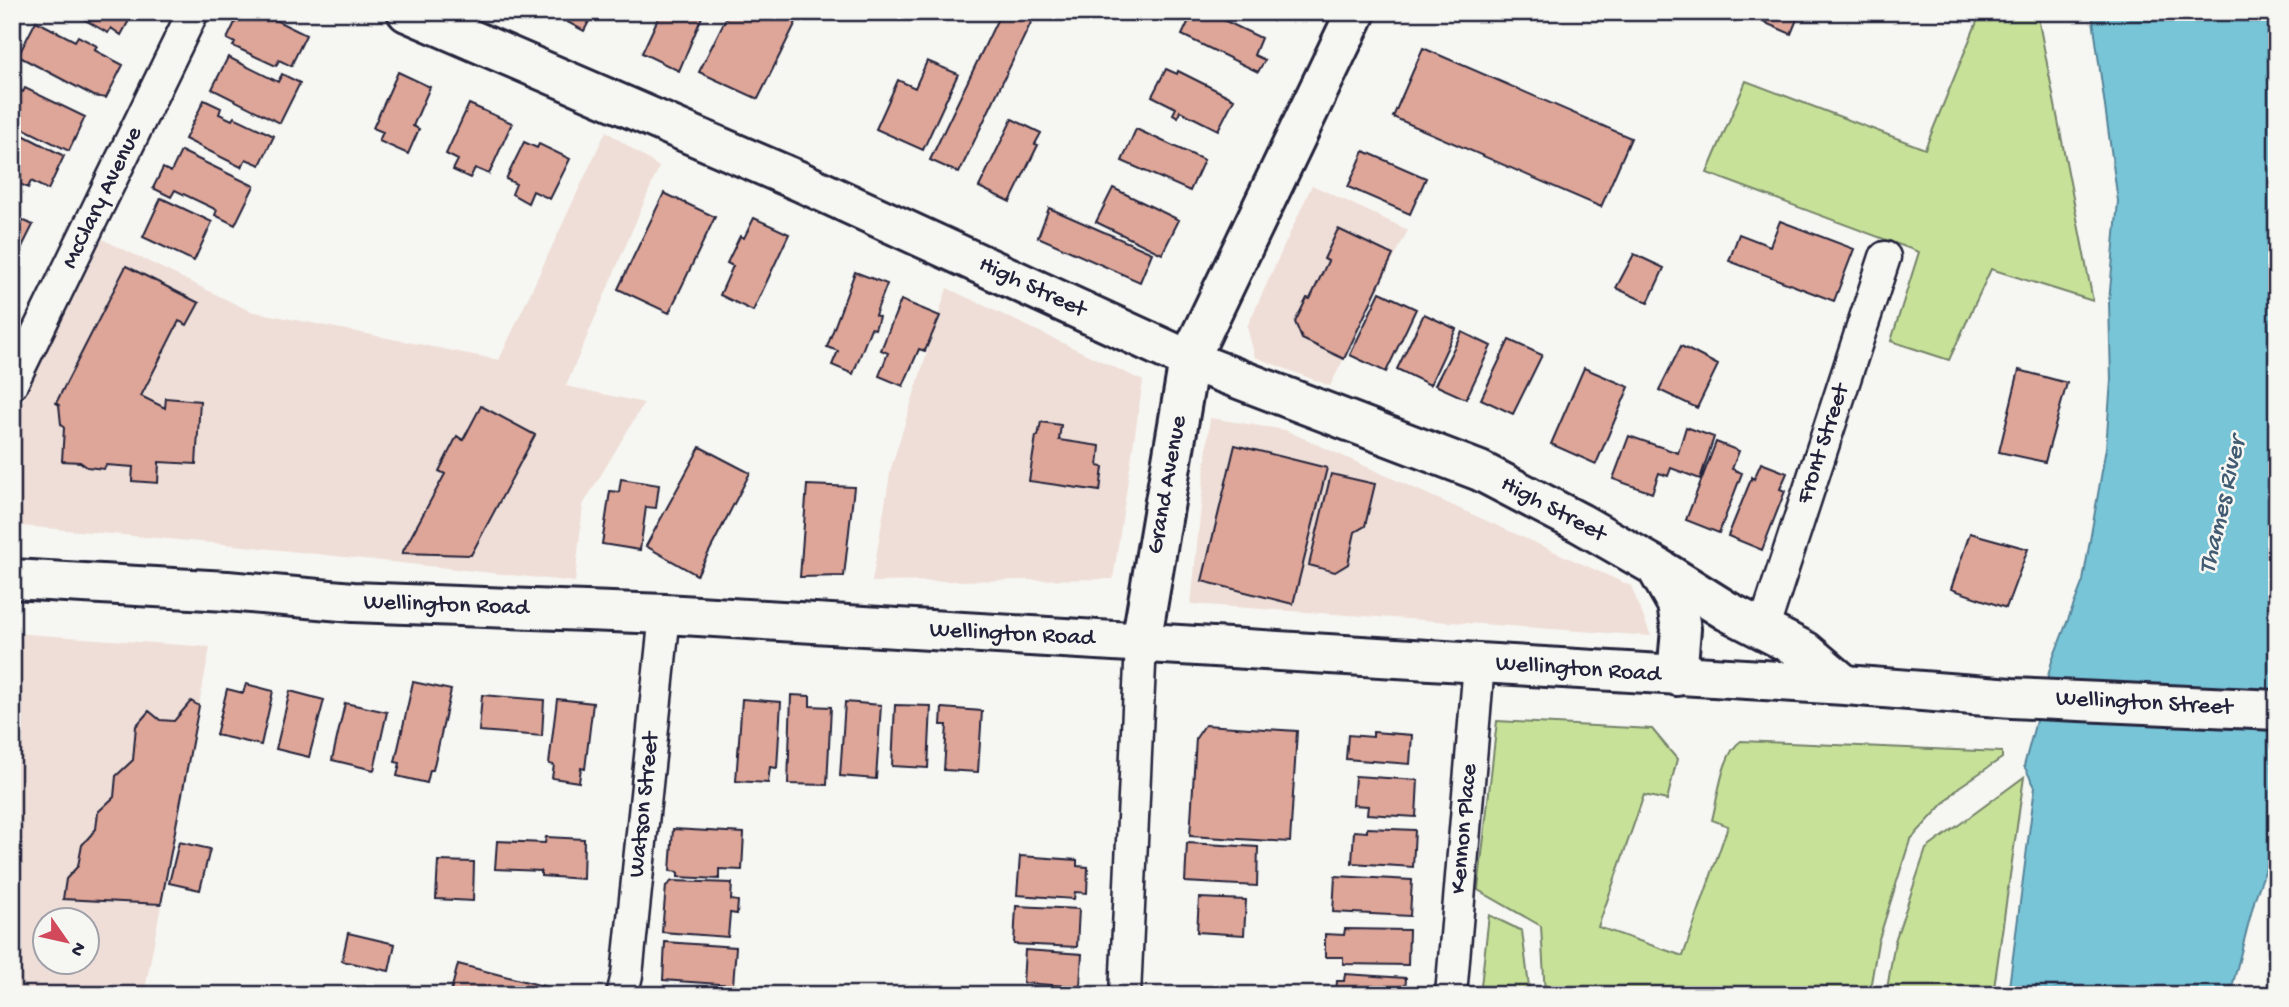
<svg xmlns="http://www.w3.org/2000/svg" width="2289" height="1007" viewBox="0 0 2289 1007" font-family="'Gochi Hand',sans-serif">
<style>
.built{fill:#efded7;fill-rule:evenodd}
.green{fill:#c7e298;stroke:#74826a;stroke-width:2}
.water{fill:#79c5d8;stroke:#568499;stroke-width:2}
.building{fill:#dea698;stroke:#22223b;stroke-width:2}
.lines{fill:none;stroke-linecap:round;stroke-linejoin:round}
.street-casing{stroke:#22223b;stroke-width:35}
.secondary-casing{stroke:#22223b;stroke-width:44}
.street{stroke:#f6f6f2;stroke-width:30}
.secondary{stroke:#f6f6f2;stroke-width:38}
.labels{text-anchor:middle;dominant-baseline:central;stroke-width:5;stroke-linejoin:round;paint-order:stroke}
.street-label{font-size:24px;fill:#22223b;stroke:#f6f6f2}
.water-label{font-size:26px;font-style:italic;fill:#405b72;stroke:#f6f6f2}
</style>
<rect width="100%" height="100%" fill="#f6f6f2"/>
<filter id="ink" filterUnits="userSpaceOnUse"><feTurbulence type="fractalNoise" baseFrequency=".0143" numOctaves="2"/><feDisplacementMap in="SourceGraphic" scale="14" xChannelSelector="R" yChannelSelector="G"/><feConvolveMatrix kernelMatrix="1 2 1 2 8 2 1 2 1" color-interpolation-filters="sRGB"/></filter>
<g filter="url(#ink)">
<path class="built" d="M606,131L659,167L566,386L644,403L583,505L575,582L235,545L12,525V422L102,239L250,311L499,360Z
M1312,185L1408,230L1330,386L1255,357L1247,327Z
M947,288L1143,381L1113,579L872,582L891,468Z
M1210,418L1285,430L1631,586L1651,636L1191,604Z
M12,633L210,647L144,995H12ZM46,920H88V962H46Z"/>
<path class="green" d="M1981,12H2037L2093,301L1991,269L1949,360L1891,341L1919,252L1707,173L1746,81L1925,149Z
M1497,721L1652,729L1677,759L1667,800L1644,795L1598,927L1683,956L1728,826L1712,820C1718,798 1722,753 1741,741L2002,752V758L1959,787L1910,840L1878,942L1869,995H1545L1541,926L1478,890Z
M2024,777L1993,995H1886L1895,941L1926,849Z
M1489,915L1522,931L1530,995H1480Z"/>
<path class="water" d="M2092,12H2277V839L2255,898L2230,995H2008L2035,787L2024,766L2052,661L2083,581L2106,448L2111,380L2109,302L2118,201Z"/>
<path class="building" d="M71,12H128L132,15L121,35L111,28L108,33Z
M240,12H259L306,35L291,66L279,60L276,66L233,46L235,43L227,39Z
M549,12H594L584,31Z
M661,12H704L679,71L642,53Z
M729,12H801L758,99L699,72Z
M1001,12H1036L959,173L930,160Z
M1193,12H1207L1261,38L1254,55L1265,60L1258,72L1182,35Z
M1255,12H1277L1273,21Z
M1740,12H1800L1791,34Z
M36,21L75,41L78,36L97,46L94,50L123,65L106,98L94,96L18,56Z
M1423,48L1631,138L1601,207L1393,117Z
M228,57L278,82L282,74L300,83L280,123L212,89Z
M927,61L958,74L923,150L876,129L898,80L915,88Z
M1166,69L1177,74L1178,71L1234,99L1218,130L1180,111L1178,117L1173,114L1176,108L1152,96Z
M398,72L430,87L413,126L419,129L408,154L379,141L383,132L373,128Z
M12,87L23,92L25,88L85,117L69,151L12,123Z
M204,100L221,108L219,114L232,120L234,117L274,136L260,165L246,159L241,167L185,139Z
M469,104L512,123L489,174L475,168L470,178L453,170L458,160L446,154Z
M1012,119L1041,133L1035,144L1038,145L1010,202L979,187Z
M1136,129L1204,160L1190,191L1122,161Z
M23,135L64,156L48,190L31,181L28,188L12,180V139L19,142Z
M524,142L537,148L539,144L570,159L550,199L533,191L528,203L512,194L516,184L506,179Z
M181,151L254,186L235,225L215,215L217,210L175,190L171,197L153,188L163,168L171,172Z
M1364,151L1426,178L1410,214L1348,187Z
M1113,188L1179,220L1162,254L1096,222Z
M664,193L715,217L669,313L618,289Z
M161,198L212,222L194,261L143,237Z
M1049,208L1152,253L1140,282L1038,237Z
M12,215L33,225L17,257L12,255Z
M754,218L789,234L753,311L720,295L733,266L727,263L740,236L744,238Z
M1780,221L1854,249L1834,301L1729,261L1739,234L1770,246Z
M1338,229L1393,255L1344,359L1302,339L1295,322L1307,298L1310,299L1328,261L1324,259Z
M1634,254L1664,268L1648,303L1616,288Z
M126,266L199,303L187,325L179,321L141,396L165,408L166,398L200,401L196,464L159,462L158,483L132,481L133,467L106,465L104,469L87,467L80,462L62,461L64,428L61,424L59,405L56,403Z
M855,272L887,284L875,315L879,317L875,329L871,328L853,374L832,365L838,351L827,347Z
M1380,292L1416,309L1386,372L1350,355Z
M901,300L940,316L925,351L919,349L903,386L879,376L888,353L881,350Z
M1424,314L1456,329L1430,385L1397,369Z
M1462,332L1491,346L1466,399L1435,385Z
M1509,340L1542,355L1513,414L1481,399Z
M1681,346L1718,365L1697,408L1659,390Z
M1584,368L1629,387L1596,464L1551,444Z
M2019,370L2067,383L2045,462L1999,452Z
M481,406L535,435L471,555L402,553L445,474L439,471L457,436L463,440Z
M1041,422L1061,425L1059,440L1100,446L1098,466L1103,467L1100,491L1029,481L1036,436H1038Z
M1686,427L1714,437L1700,479L1671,468L1668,476L1659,473L1652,493L1613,479L1629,436L1678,453Z
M1716,442L1739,451L1732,469L1742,473L1719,533L1686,520Z
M1235,445L1327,468L1293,604L1202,581Z
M700,447L750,473L697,575L646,546Z
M1761,463L1787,473L1780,489L1785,491L1762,550L1728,536L1752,477L1754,479Z
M1331,474L1375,484L1365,526L1355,532L1348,564L1335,572L1309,565Z
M621,479L659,485L656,508L646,507L640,550L602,544L610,491L619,492Z
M807,485L854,487L844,576L800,577Z
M1970,533L2028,549L2006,608L1951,589Z
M413,682L451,690L433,770H430L427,783L397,776L400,763L395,762Z
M246,684L273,691L261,745L216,735L227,689L243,693Z
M290,691L324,700L309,757L276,749Z
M482,695L544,700L542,736L479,731Z
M791,695L810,696V706L831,707L827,785L788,784Z
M557,699L593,703L585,769L581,768L579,782L552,778L554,765L549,764Z
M742,699L781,702L777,768L770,767L768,783L736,781Z
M191,701L199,706L161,904L63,899L66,879L78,866L82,845L96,829L98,812L114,797L116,776L133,760L136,726L149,711L160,720L174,721Z
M845,702L881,705L876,779L840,776Z
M345,703L387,712L374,770L332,760Z
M895,705L931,706L928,768L892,766Z
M942,708L982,711L978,772L944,770L947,725H941Z
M1205,725L1297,731L1290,842L1190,836L1196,738Z
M1373,732L1412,735L1410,764L1346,759L1348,735L1373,737Z
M1355,776L1418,780L1416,817L1367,814L1368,806L1353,805Z
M1367,828L1415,830L1413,867L1352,863L1354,831L1367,832Z
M673,829L744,833L742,870L719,869V879L678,877V872L670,871Z
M546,837L584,839L583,879L541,876V871L495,869L497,841L545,843Z
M179,842L210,849L200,890L169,883Z
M1187,843L1258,847L1257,886L1185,882Z
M12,850L19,858L16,894L12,893Z
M1020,856L1077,860V866L1088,867L1087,893L1075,892L1074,899L1017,895Z
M438,861L474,862L473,901L436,899Z
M1335,876L1412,880L1410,916L1333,912Z
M672,881L732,883L731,900L738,901L737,914L730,913L728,937L662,932L666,886Z
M1199,898L1246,900L1244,935L1197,932Z
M1016,906L1079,909L1077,947L1014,944Z
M1345,929L1409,930L1408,965L1343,964V957H1325V934L1344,935Z
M348,933L395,944L389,971L342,961Z
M665,942L736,947L733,985L663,980Z
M1025,950L1082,954L1080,987L1023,983Z
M458,964L547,987L545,995H450Z
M1345,974L1406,978L1405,995H1336L1337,981H1344Z"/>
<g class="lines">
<defs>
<path id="street" d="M12,384L193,12
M1763,630L1885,257
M622,995L627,975L665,614
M1125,995L1141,643
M1451,995L1479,664"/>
<path id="secondary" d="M407,12L799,181L1189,360L1480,471L1580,523L1655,566L1727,611L1805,651L1845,685
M1656,567L1677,604L1681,629L1677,676
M12,579L227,591L353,602L665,614L1845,685L2012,698L2277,710
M1141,643L1189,360L1356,12"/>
</defs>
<use href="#street" class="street-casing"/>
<use href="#secondary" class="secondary-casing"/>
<use href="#street" class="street"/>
<use href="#secondary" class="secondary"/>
</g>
</g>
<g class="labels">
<g class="street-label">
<text transform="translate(103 198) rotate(-64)">McClary Avenue</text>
<text transform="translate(1032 288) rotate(25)">High Street</text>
<text transform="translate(1824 444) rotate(-72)">Front Street</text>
<text transform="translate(1168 485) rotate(-80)">Grand Avenue</text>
<text transform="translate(1553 510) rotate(28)">High Street</text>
<text transform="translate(446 606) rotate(2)">Wellington Road</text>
<text transform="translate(1012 635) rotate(3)">Wellington Road</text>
<text transform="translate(1578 670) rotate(4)">Wellington Road</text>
<text transform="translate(2144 704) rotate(3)">Wellington Street</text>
<text transform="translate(645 805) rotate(-84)">Watson Street</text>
<text transform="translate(1465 829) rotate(-85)">Kennon Place</text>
</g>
<g class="water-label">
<text transform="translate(2224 506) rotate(-77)">Thames River</text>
</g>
</g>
<rect width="2289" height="1007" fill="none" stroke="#f6f6f2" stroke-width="42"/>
<rect x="21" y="21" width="2247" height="965" fill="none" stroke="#22223b" stroke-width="2.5" filter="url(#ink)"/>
<g transform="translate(66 941) rotate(124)"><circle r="33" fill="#f6f6f2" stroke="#a1a1a9" stroke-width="2"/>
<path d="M0-5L12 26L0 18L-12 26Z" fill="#d1495b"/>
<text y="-10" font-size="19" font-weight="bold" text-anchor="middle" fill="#22223b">N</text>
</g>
</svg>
